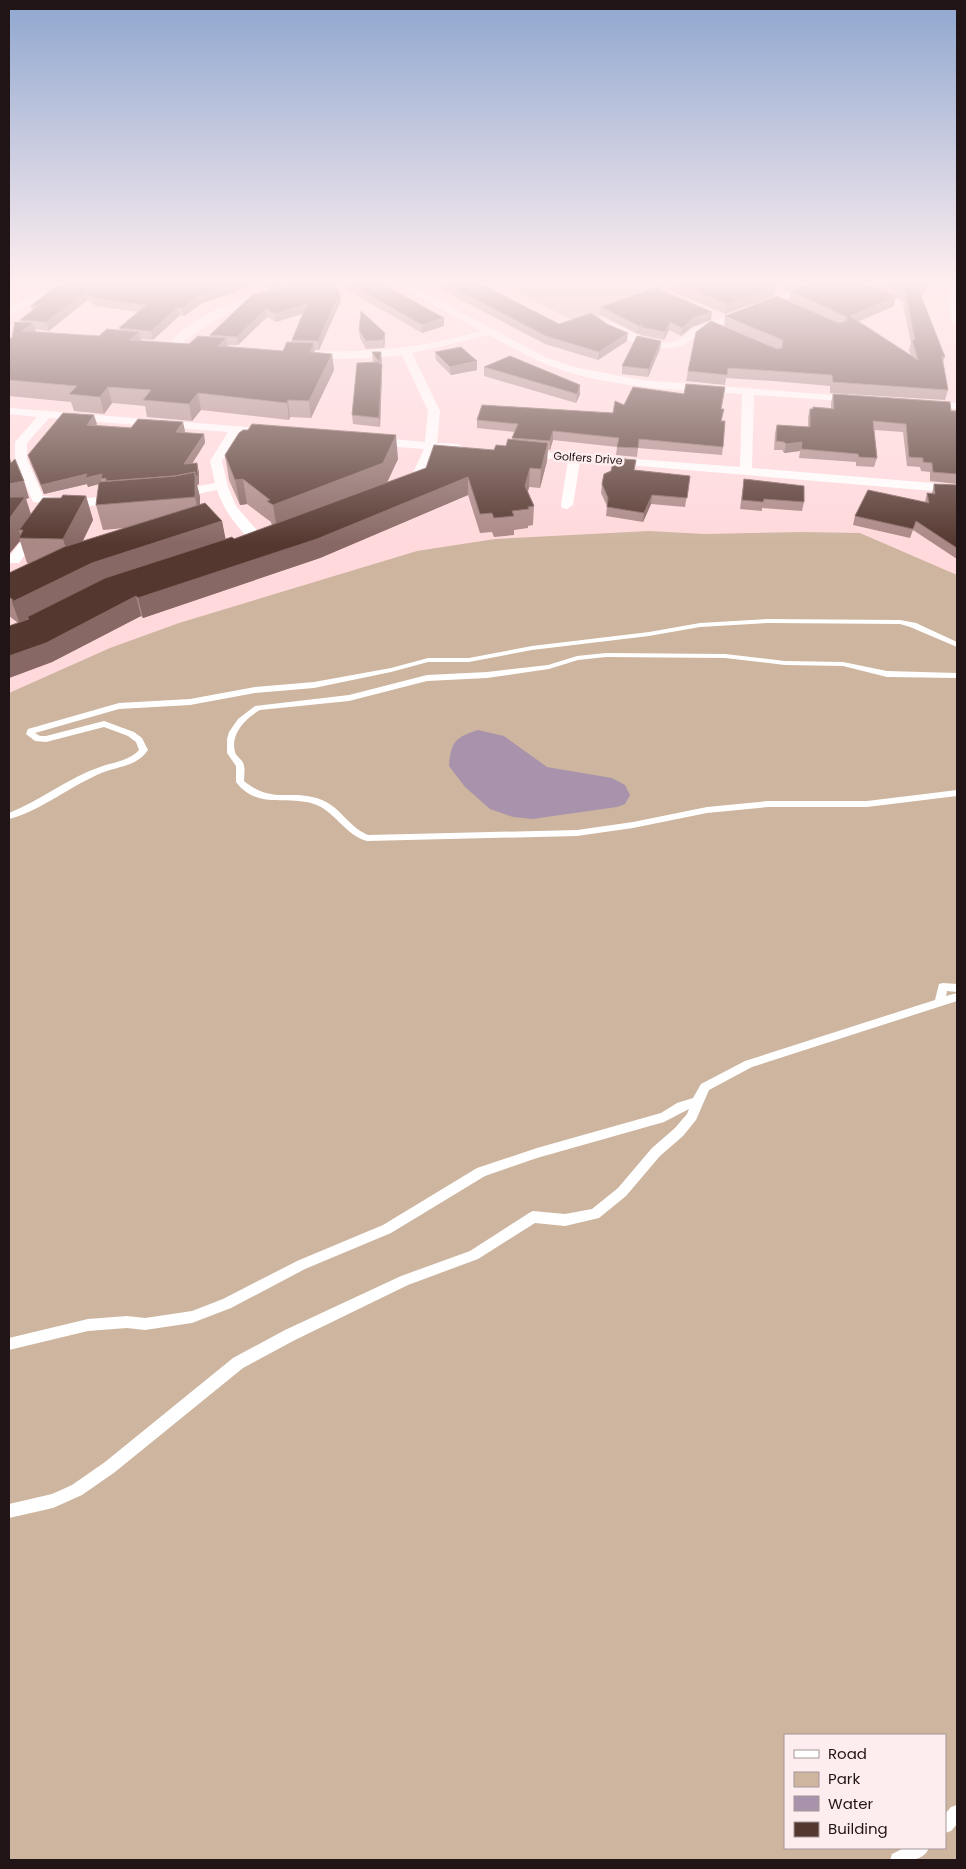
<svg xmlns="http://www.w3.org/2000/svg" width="966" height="1869" viewBox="0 0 966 1869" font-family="Poppins,sans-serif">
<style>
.green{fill:#cdb59f;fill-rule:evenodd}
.water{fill:#a993ac}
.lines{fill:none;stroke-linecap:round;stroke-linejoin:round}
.lane{fill:#fff;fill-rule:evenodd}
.street{fill:#fff;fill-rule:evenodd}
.wall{fill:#aa8886;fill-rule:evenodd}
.shaded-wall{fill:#876864}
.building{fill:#543830;stroke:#876864}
.labels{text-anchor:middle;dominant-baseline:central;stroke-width:5;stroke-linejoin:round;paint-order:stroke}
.far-street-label{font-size:11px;fill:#211416;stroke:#fdedee}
</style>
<rect width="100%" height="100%" fill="#ffd9dc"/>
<path class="green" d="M495,282H693L580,324Z
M649,531L705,534L801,532L860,533L957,575V1860H9V693L110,648L179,623L417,551L495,539ZM785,1735H945V1848H785Z"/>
<path class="water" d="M478,730L504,736L547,767L612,778L625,785L630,795L625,804L617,807L532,819L513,817L490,809L465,787L449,766C451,741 456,737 478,730Z"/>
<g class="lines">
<path class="lane" d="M768,619L900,620L916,623L957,642V647L910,627L900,624L768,623L700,627L649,636L532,650L469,662H428L391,672L314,688L255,693L190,705L119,709L35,733L40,736H46L104,721L134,732L142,738L148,750C137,766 120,766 104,772C71,785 43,810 9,819V813C41,800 68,778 100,767C114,762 129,761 139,750L136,742L128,736L104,727L46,742L35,741L26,734L28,729L119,703L190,699L255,687L314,682L391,668L428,658H469L532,646L649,632L700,623Z
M606,653L725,654L785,661L843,662L887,671L957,673V678L887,677L843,666L785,665L725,658L606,657L578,660L549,669L487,678L427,681L349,701L260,710C246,718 230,734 235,752C236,756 240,758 242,761C246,767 244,774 244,781C273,805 291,788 322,800C340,807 349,827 368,835L577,830L633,822L707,807L768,801H867L957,790V796L867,807H768L707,813L633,828L577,836L367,841C345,835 335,811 314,804C287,795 257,810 236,782V766L227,753V739L229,732L238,719L255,706L349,695L427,675L487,672L548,665L577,656Z
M943,983L957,984V992L947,991L946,996L957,993V1001L752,1067L709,1090L696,1120L683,1136L660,1156L626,1196L599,1218L565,1226L535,1223L478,1259L408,1285L295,1340L243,1368L115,1472L82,1495L53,1508L9,1518V1504L52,1494L72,1485L105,1462L233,1358L285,1330L401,1276L470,1251L529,1213L533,1211L565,1214L592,1209L618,1188L652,1148L675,1128L687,1114L689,1109L664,1122L537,1158L485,1176L391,1233L305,1269L231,1308L192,1323L145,1330L127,1328L88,1331L9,1350V1338L88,1319L127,1316L145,1318L192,1311L223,1299L297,1261L383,1225L477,1168L537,1148L661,1113L677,1103L693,1098L701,1084L745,1061L935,1000L939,984Z
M957,1805V1824L951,1831L945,1833V1814L951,1807Z
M904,1848H929C923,1863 904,1860 890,1860L892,1854Z"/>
<path class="street" d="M74,282H89L40,300L9,315V308L32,296Z
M392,282H405L545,357L574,367L641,380L860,397V401L856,402L754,395L752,468L957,485V493L580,461L573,505L567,509L562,508L561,505L568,460L522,457L516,453L518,450L740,467L742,394C685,390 624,389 568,372C540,364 515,349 489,335L412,353L440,411L437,443L458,444L464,448L458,452L435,450C429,464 419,494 398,489L396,486L413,473L424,449L373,445L367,441L373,437L425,442L428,411L402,355C385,357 311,363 302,354L307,351C367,353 424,348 481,331Z
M814,282H829L700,333C692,339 687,345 677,347C657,352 613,338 600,324L605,321C629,327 654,352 680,339C685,336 688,332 692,329Z
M841,282H855L904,303L895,305Z
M952,282H957V325L952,322L947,301Z
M272,291L276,292V296C236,306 207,323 176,348L172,349L167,346C191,316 236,299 272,291Z
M926,401L957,403V409L922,406V402Z
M9,408L272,429V435L268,436L239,433L222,461L228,487L236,506L267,542L265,545H255C239,529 224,512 217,490L173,499L167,495L173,491L215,483L210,461L228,432L49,418L27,443V459L43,496L76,499L123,495L129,499L123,503L76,507L33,502L15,459V442L37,417L9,414Z
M37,525L44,529L42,532L19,563H9V557L32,526Z"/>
</g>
<path class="wall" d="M69,282H265L202,303L184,316L180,315L153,340L141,339V341L189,344L210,337V335L287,287L286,286L268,290L267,282H330L340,292L341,300L319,350H314L315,353L332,354L334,370L311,418L290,417L289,420L201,410L192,421L147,417L145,406L112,403L104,414L74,411L71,402L9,396V338H12L21,322L20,320L32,311L31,306ZM87,300L96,306L139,312L119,328L120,330L99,336L36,332L35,329L49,331ZM303,314L292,340V342L283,351L228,346L227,345H238L267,317L276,322Z
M334,282H379L444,326L422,333Z
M427,282H477L559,324L627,341L598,360L545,344Z
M670,282H768L776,286L774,296L725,314L669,290Z
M769,282H808L788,290Z
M813,282H924L925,293L920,295L945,357L943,362L948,390L945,400L830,393V386L773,381L726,378L725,385L686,381L688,371L777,349L724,326L725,316L809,310L789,301L791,291ZM896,298L904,302L903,305L911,343L909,350L911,356L858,321L894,306Z
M661,290L711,320L692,327L681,336L669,330L664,340L640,335V333L638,334L600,315L601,307Z
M361,311L385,341L384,348L366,349L360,338L359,330Z
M661,341L660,349L648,377L622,374V366Z
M372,352L382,360L381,364L382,372L380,427L353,424L352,415L374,363L373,361Z
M435,352L477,370L451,375L436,360Z
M484,367L580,394L576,403L484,376Z
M833,394L957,411V484L930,481V472L921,471L920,467L907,466L903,432L874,430L877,458L874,467L856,466V462L799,458L800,451L784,453L782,450H774L775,433L777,425L808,427V417L810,409H812L813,407L831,408V403Z
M624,405L721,409L723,447L722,455L638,448L637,457L616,455L617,447L553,440L550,450H548L547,461L540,488L529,487L528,492L534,506L533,525L528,526V528L514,530V535L494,537L492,532L480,533L468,495L320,558L143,618L141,616L52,662L9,678V626L18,623L9,616V573L29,563H27L20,541L9,554V457L29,498L26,499L31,514L61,498L86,496L93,520L83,541L125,528L103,530L96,505L99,484L88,487L87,484L44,494L31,464L28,455L97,424L96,425L185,431L184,433L204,434L205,443L192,464L199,472V484L197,485L200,497V505L222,521L225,539H234L272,526L271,522L247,504L240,505L229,480L225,455L398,459L387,482L494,450L506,446L512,440L515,432L477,428V420L613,413Z
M635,470L690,476L685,507L651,504L643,522L606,516L607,506L601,493L602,484L611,471Z
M744,479L804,502L802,511L762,508V511L740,509Z
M934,484L957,485V559L913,530L910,538L853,525L855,516L925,502L927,493L932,494Z"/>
<path class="shaded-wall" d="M239,282H265L202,303L184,316L182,308L201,295Z
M267,282H285L286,286L268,290Z
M790,282H808L788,290Z
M928,284L925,293L915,298L918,288Z
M776,286L774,296L725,314L727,304Z
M85,292L87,300L49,331L46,322Z
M340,292L341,300L319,350L318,341Z
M896,297L894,306L848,326L850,316Z
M307,304V312L276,322L275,314Z
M178,307L180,315L153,340L151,331Z
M266,309L267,317L238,345L237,337Z
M712,312L711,320L692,327L681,336L682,328L693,318Z
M444,318V326L422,333V325Z
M670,322L669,330L664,340L665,332Z
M33,323L38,339L22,331Z
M642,324L641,327L640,333L638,334L639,326Z
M139,332L143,348L130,340Z
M385,333V341L384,348L383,340Z
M628,333L627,341L598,360L599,352Z
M226,338L229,354L218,346Z
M661,341L660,349L648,377L649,369Z
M314,343L315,360L310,352Z
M381,352L382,360L380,372L379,364Z
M332,354L334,370L311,418L309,401Z
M477,361V370L451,375L450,367Z
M382,364V372L380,427L379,418Z
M580,385V394L576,403L577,394Z
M108,387L112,403L104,414L100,397Z
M198,393L201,410L192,421L189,404Z
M288,400L290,417L289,420L287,403Z
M94,415L97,424L89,433L87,425Z
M183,422L185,431L177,441L176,432Z
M553,431V440L550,450V441Z
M204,434L205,443L186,473L184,464Z
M396,435L398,459L385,487L277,530L273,505Z
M802,442L800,451L784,453L786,444Z
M548,443L547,461L540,488L541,469Z
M197,463L199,472V484L197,485L200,497V522L195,497V472Z
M530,468L529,487L524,504L525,486Z
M87,474H102L101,479L102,483L88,487L87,484L44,494L41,485Z
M468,477V495L320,558L143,618L138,598Z
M243,479L247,504L240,505L235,480Z
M24,481L29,498L26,499L33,522L23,530H19L21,538H19L20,541L9,554V484Z
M652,495L651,504L643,522L644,513Z
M86,496L93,520L71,564L63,539Z
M222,521L227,546L29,619L27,617L29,624L21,627L12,602L92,563Z
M136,596L141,616L52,662L9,678V656Z"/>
<path class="building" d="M69,282H239L201,295L182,308L178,307L151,331L119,328L146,305L94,298L85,292L46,322L20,320L38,306H31L52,289Z
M291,282H330L340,292L318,341L292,340L307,304L275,314L266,309L237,337L210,335L253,294L291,286Z
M347,282H379L444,318L422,325Z
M442,282H477L559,324L591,313L607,324L628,333L599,352L546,336Z
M674,282H768L776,286L727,304Z
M813,282H861L896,297L850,316L918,360L912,340H915L906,296L908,293L884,282H924L928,284L918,288L945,357H942L948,390L833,382L832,375L775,371L728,368L727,375L688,371L696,332L711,321L777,349L782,348L783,340L725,316L777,296L836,322L842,323L847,320V317L791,291Z
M660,286L661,290L712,312L693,318L682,328L670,322L665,332L641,327L642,324L639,326L601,307Z
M361,311L385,333L383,340L366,341L359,330Z
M15,322L33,323L22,331L99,336L107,329L139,332L130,340L189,344L198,336L226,338L218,346L283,351L287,342L314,343L310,352L332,354L309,401L288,400L287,403L198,393L189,404L143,400L151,390L108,387L100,397L69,394L77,386L9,380V338H12Z
M637,336L661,341L649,369L622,366Z
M461,347L477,361L450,367L435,352Z
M372,352H381L379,364H382L379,418L352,415L357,363L379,362Z
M510,356L580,385L577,394L484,367Z
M686,384L725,387L721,409H724L721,421H725L723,447L639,439L638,448L617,447L619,438L553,431L550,441L512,438L518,424L477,420L482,405L613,413L615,401L624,405L633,387L684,394Z
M833,394L950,402L951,411H957V474L933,472L932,463L923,462V458L909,457L906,424L873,421L877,458L859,457L858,454L801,449L802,442L786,444L784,442L776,441L777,425L810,427V409H813V407L834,409Z
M63,413L94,415L87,425L131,428L138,419L183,422L176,432L204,434L184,464L197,463L198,476H195V472L175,476L106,481V478L101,479L102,474L85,478L87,474L41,485L28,455Z
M252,424L396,435L383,463L273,505L267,501L270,500L243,479L235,480L225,455L239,433L243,430H248Z
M508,439L548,443L541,469L530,468L525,486L534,506L528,507L529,509L512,511L514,516L494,518L492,513L480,514L468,477L317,539L138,598L136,596L46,643L9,656V626L29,619L27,617L105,578L232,537L234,539L426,468L434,445L494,450L496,445L506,446Z
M9,457L11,463L15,459L24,481L9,484Z
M614,458L636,460L634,470L690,476L687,498L652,495L644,513L607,507L608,498L602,484L604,474L611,471Z
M195,472V497L96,505L99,482L175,476Z
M744,479L804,486V502L764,499L763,502L742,500Z
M934,484L957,485V548L916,521L913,529L855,516L868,490L929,503L927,493L935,494Z
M63,495L86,496L63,539L19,538L23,530H19L43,498H61Z
M9,497H25L9,519Z
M205,503L222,521L92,563L12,602L13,600L9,597V573L64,547Z"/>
<linearGradient id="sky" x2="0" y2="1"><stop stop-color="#8fa7d0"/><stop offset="0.52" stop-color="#ffeeef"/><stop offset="1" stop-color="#ffeeef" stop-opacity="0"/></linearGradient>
<rect width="966" height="544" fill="url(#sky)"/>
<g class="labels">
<g class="far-street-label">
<text transform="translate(588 458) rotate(4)">Golfers Drive</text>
</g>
</g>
<rect width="966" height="1869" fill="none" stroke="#211416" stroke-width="20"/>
<rect x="784" y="1734" width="162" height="115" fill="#fdedee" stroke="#a59698"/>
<rect x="794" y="1750" width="25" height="8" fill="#ffffff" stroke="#a59698"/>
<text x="828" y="1759" font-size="15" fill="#211416">Road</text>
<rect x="794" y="1772" width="25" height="15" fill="#cdb59f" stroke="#a59698"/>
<text x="828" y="1784" font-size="15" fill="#211416">Park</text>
<rect x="794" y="1796" width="25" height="15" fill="#a993ac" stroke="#a59698"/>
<text x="828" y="1809" font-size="15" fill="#211416">Water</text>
<rect x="794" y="1822" width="25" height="15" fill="#543830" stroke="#a59698"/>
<text x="828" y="1834" font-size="15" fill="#211416">Building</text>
</svg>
